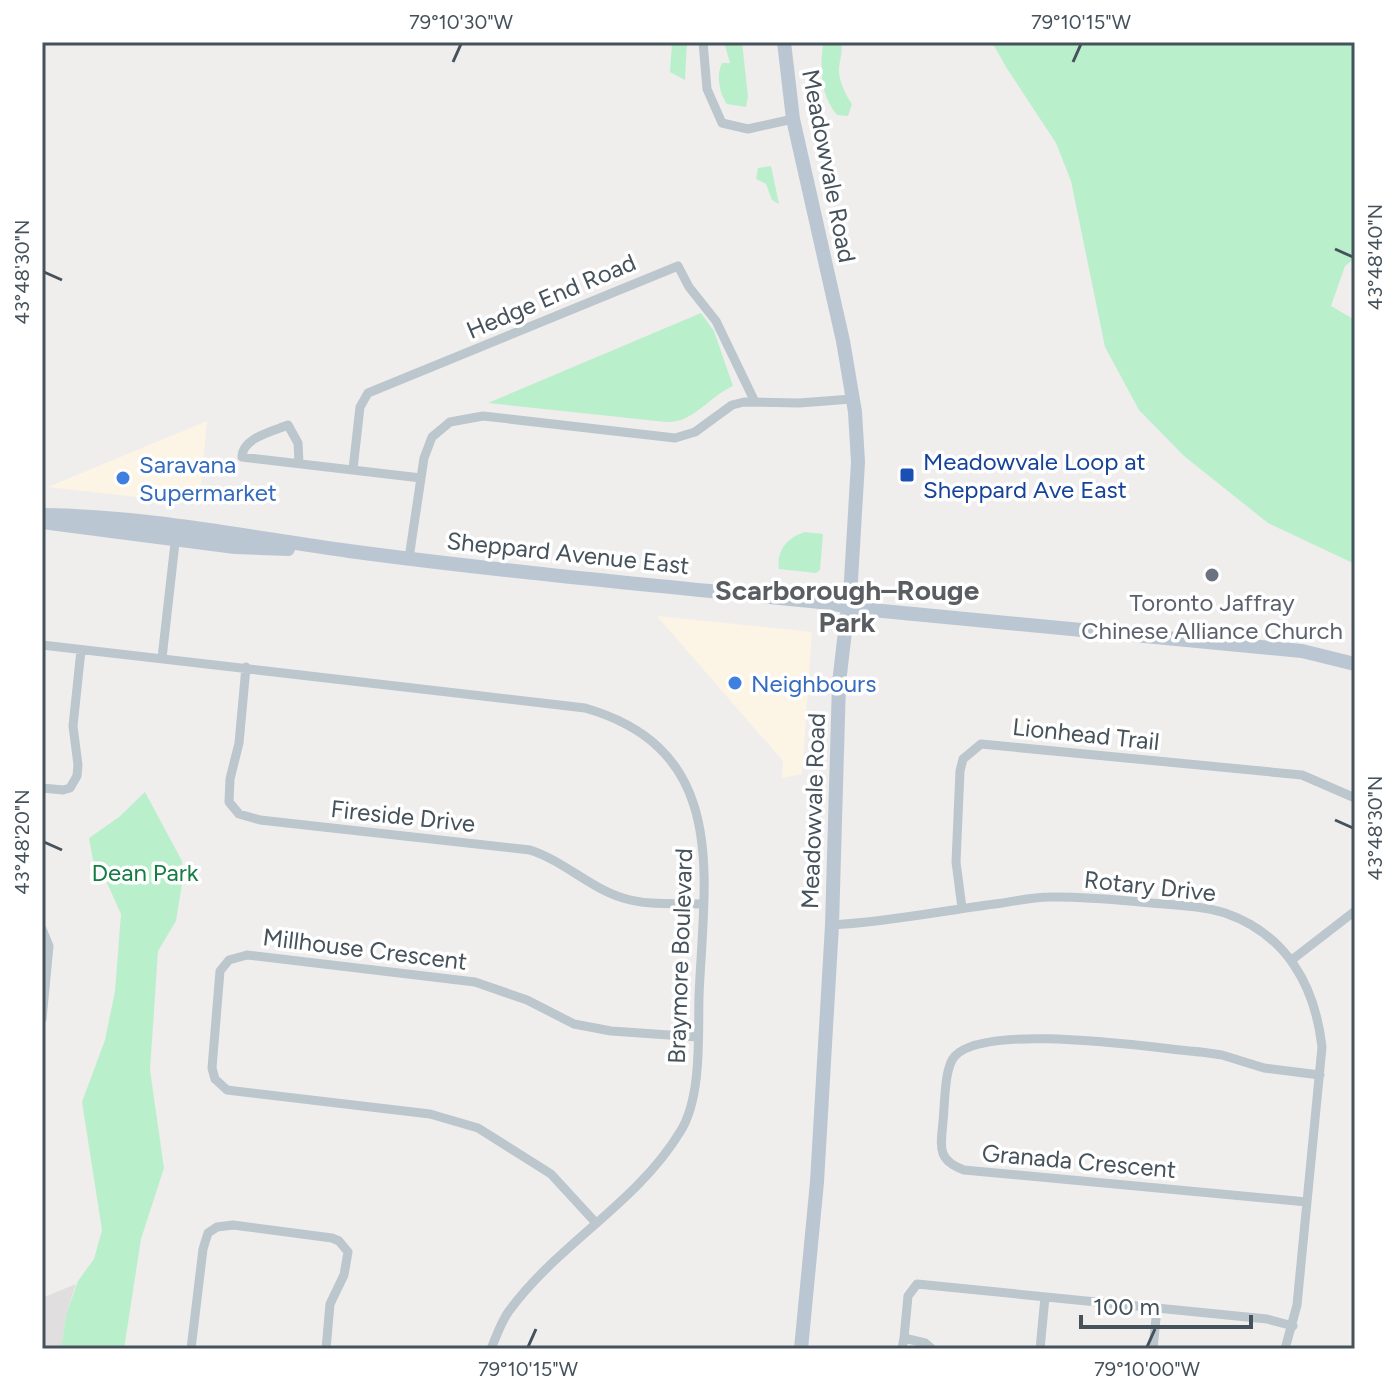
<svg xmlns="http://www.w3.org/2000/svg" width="1397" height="1391" viewBox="0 0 1397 1391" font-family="Figtree,sans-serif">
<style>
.commercial{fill:#fcf4e5}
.education{fill:#e1dedf}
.green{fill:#baefcc}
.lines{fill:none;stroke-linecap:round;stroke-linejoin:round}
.minor{stroke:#bbc6cd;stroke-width:9}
.secondary{stroke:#bac7d2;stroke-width:14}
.ticks{fill:none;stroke:#45525b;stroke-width:3}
.transit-dot{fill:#1a4fb4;stroke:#fff;stroke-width:3}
.shop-dot{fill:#3f7fe0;stroke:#fff;stroke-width:3}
.worship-dot{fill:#6b7280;stroke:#fff;stroke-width:3}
.labels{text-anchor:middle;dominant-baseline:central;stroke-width:7;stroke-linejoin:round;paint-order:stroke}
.street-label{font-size:24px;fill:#45525b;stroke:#fff}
.transit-label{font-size:24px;fill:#164399;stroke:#fff;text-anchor:start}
.shop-label{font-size:24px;fill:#366cbe;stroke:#fff;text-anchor:start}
.worship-label{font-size:24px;fill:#5b616d;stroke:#fff}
.park-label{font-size:24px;fill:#157d43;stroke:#fff}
.quarter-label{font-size:28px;font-weight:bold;fill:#5a5e62;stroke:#fff}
.neatline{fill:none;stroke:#45525b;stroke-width:3}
.ticks-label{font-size:20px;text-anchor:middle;fill:#45525b}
</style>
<rect width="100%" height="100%" fill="#f0eded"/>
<path class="commercial" d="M207,421L199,504L48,487Z
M657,616L812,632L802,774L782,778L783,761Z"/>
<path class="education" d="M76,1284L66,1315L61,1349H42V1298Z"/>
<path class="green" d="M672,42H687L685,80L670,72Z
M724,42H742L748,97L746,107L727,104C719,93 716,75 722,63H730Z
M826,42H841C843,52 840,58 839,68C838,79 846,96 852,104L848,116L837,115C820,95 820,69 823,44Z
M992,42H1355V258L1345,266L1331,306L1355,320V564L1268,523L1184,456L1139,410L1105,347L1071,181L1056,143L1006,67Z
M771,166L779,204L772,200L766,184L756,179L758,168Z
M701,313L714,331L733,386C708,397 694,423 666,422L488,403Z
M805,532L823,534L820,570L816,573L779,569C776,550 788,537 805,532Z
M145,792L182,861L183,878L176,921L158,951L150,1070L164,1168L141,1239L124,1349H61L66,1315L78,1281L94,1259L102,1230L82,1102L105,1040L115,991L121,914L103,874L93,860L89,838L119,817Z"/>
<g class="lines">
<path class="minor" d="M703,42L707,89L722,123L748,129L793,119
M299,463L298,443L288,425C273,431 242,438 242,457L421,478
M353,469L360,407L368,393L678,266L689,287L716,321L755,402
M409,558L424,458L432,437L450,422L483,416L675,438L695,432L732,405L744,402L799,403L852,399
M42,645L585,708C731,750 704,877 699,996C698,1035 702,1098 680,1132C637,1203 558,1244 509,1311C501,1322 496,1337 491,1349
M162,658L176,534
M246,667L239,743L230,779L229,802L239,814L260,820L530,850C564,861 590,888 623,898C647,906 678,903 703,904
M42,788L63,790L70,788L77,776L78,765L73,726L81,650
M962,908L956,862L960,771L963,759L981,744L1302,775L1355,798
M832,925C887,922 941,911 995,904C1013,902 1031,897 1049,897C1084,896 1118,900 1152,903C1176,905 1202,906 1225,913C1286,934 1315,985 1322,1047L1297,1305L1285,1349
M42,929L49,946L42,1019
M1293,959L1355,911
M1307,1202L964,1170C936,1160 941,1146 943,1121C945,1105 944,1067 955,1056C986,1022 1153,1048 1201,1052L1222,1055L1264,1068L1320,1075
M596,1223L551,1174L478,1128L430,1114L227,1090L215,1079L212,1068L220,971L229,960L247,955L475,982L527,1000L574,1024L611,1031L698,1037
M904,1338L908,1296L917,1284L1267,1319L1293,1326
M191,1349L203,1249L208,1233L217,1227L233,1225L332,1238L339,1241L348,1252L344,1275L330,1304L326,1349
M902,1349L904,1338L925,1343L932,1349
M1040,1349L1045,1297
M1153,1349L1157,1308"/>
<path class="secondary" d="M784,42L793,119L843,341L855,412L858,462L851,580L839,683L832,925L817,1182L801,1349
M42,515C146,516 247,537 349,551C506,572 663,586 820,602L872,610L1302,651L1355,664
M42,522L235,547L288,549"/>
</g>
<path class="ticks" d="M453,62L461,44M1073,62L1081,44M1335,249L1353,257M44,272L62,280M1335,820L1353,828M44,842L62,850M528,1347L536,1329M1147,1347L1155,1329"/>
<rect class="transit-dot" x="899" y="467" width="16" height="16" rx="4"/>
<g class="shop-dot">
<circle cx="123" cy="478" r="8"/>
<circle cx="735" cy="683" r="8"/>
</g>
<circle class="worship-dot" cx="1212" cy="575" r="8"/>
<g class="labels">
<g class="street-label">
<text transform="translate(829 166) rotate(79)">Meadowvale Road</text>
<text transform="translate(551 296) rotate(-23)">Hedge End Road</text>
<text transform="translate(568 553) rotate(6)">Sheppard Avenue East</text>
<text transform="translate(1086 734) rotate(6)">Lionhead Trail</text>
<text transform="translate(813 811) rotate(-88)">Meadowvale Road</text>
<text transform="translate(403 816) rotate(6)">Fireside Drive</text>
<text transform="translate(1150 886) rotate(6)">Rotary Drive</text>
<text transform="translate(365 949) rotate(7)">Millhouse Crescent</text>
<text transform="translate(680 956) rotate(-88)">Braymore Boulevard</text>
<text transform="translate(1079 1161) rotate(5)">Granada Crescent</text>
</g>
<g class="transit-label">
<text x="923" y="461">Meadowvale Loop at<tspan x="923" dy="28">Sheppard Ave East</tspan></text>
</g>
<g class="shop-label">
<text x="139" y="464">Saravana<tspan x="139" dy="28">Supermarket</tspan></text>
<text x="751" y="683">Neighbours</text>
</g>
<g class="worship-label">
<text x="1212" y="602">Toronto Jaffray<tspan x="1212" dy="28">Chinese Alliance Church</tspan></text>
</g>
<g class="park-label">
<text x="145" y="872">Dean Park</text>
</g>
<g class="quarter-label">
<text x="847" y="590">Scarborough–Rouge<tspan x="847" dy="32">Park</tspan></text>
</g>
</g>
<rect width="1397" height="1391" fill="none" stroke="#ffffff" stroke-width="88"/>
<path d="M1081 1315v12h170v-12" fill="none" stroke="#45525b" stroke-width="4"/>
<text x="1093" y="1315" font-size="24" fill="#45525b" stroke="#ffffff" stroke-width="6" paint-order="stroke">100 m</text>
<rect x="44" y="44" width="1309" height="1303" class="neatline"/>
<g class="ticks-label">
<text x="461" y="29">79°10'30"W</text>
<text x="1081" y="29">79°10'15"W</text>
<text transform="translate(1375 257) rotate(-90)" y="7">43°48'40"N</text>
<text transform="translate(22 272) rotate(-90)" y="7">43°48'30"N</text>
<text transform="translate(1375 828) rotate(-90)" y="7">43°48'30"N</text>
<text transform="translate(22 842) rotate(-90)" y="7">43°48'20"N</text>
<text x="528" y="1376">79°10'15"W</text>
<text x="1147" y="1376">79°10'00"W</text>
</g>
</svg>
